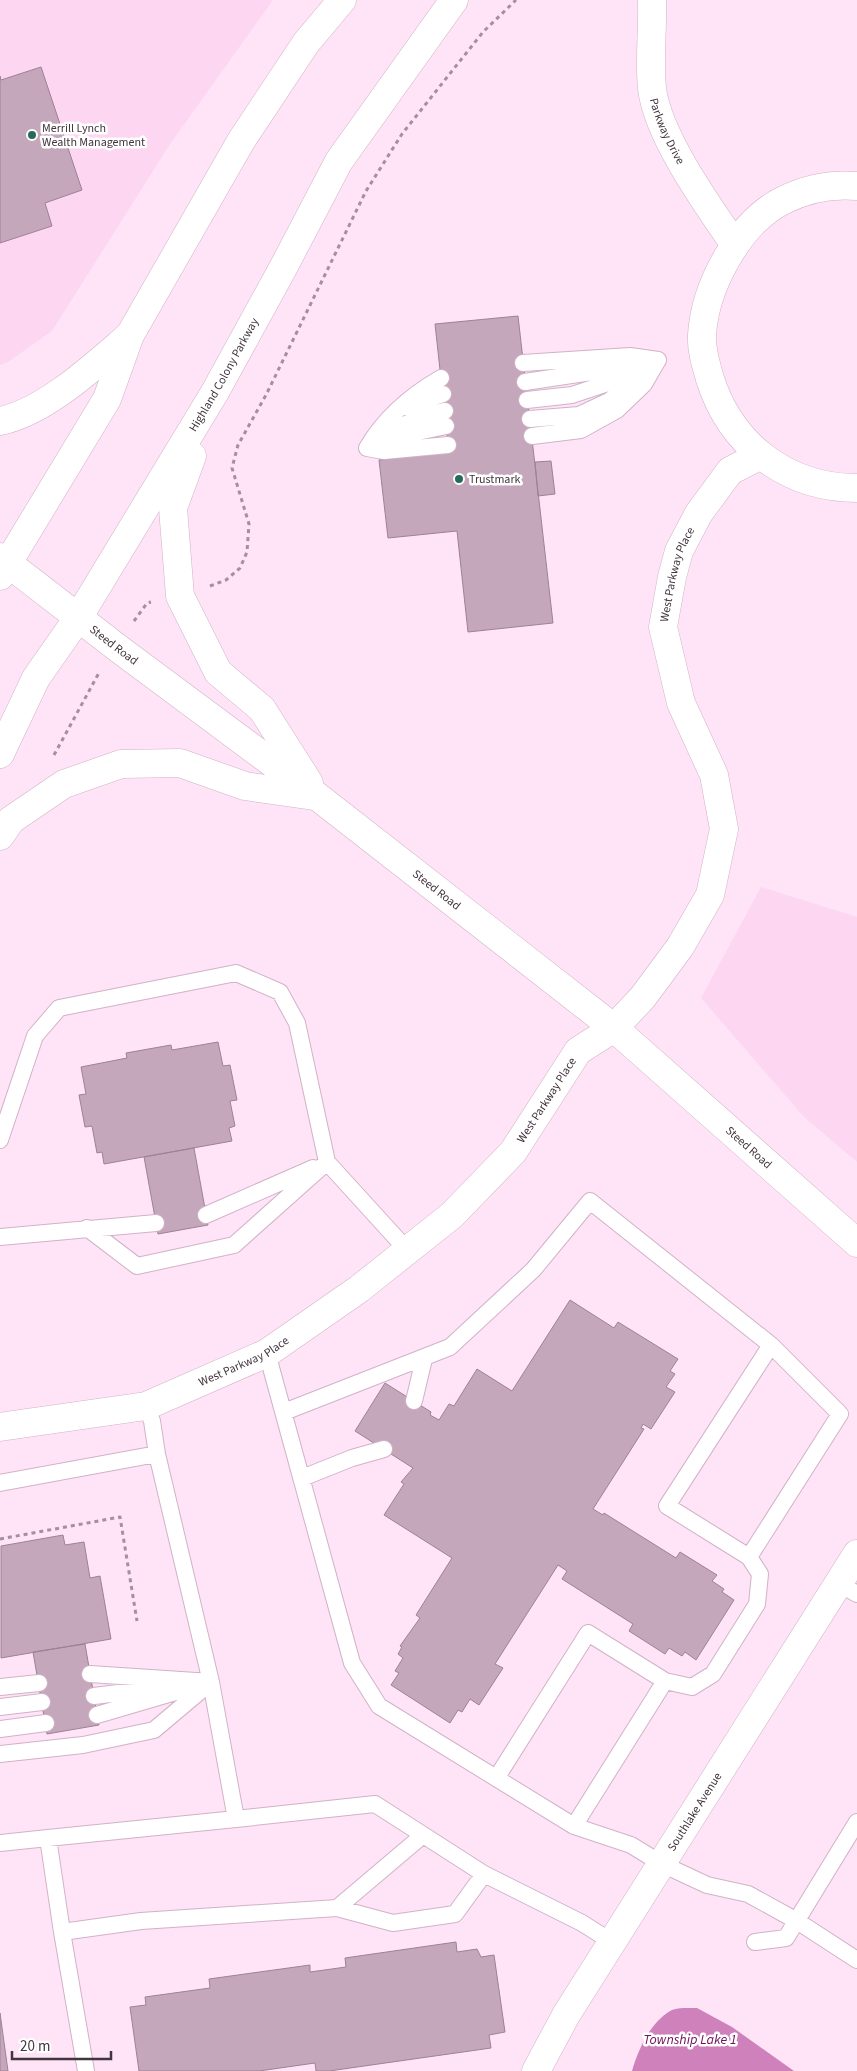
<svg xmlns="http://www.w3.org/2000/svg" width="857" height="2071" viewBox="0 0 857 2071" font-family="'Source Sans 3',sans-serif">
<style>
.built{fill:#fdd6f2}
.water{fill:#cf81bb}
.building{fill:#c5a7bc;stroke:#9f8196}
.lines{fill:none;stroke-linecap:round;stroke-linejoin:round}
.lane-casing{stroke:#d1b2c8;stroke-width:18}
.street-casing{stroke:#d1b2c8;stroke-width:29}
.secondary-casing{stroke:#d1b2c8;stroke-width:29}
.path{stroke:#a38f9d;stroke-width:3;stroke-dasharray:4 4;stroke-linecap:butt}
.lane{stroke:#fff;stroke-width:16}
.street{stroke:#fff;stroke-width:28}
.secondary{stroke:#fff;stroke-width:28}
.poi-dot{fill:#286a5a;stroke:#fff;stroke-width:2}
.labels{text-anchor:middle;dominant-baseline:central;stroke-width:5;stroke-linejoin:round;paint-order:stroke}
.poi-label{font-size:12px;fill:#42353e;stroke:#fff;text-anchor:start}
.street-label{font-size:12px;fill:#42353e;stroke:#fff}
.water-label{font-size:14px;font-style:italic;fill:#70125f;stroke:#fff}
</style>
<rect width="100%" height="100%" fill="#fee4f6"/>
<path class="built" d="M0,0H273L170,144L52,331L8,362L0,365Z
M761,887L857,917V1162L804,1117L701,998Z"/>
<path class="water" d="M697,2008L732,2027L794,2071H632C638,2050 650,2023 670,2011C676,2007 690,2008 697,2008Z"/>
<path class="building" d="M41,67L82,190L45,203L52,226L0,243V76L1,80Z
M518,316L553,623L468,632L457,531L388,538L379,460L449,452L435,324Z
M551,461L555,494L538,496L535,462Z
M218,1042L223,1066L230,1065L237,1100L230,1101L235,1126L229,1128L232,1141L104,1164L102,1152L97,1153L92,1126L85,1127L79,1095L86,1094L81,1067L127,1058L126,1053L171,1045L172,1050Z
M194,1148L208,1225L158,1234L144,1157Z
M570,1300L614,1328L618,1322L678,1359L670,1371L675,1374L666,1387L675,1392L651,1429L643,1424L641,1428L644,1429L593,1509L603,1515L604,1513L676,1558L680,1552L717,1575L712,1581L724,1589L722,1592L734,1600L696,1660L685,1652L682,1656L669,1648L665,1654L629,1631L633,1624L562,1579L567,1571L558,1565L495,1664L503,1668L479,1705L470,1699L462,1712L458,1710L450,1723L391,1685L399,1673L395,1671L403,1658L398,1654L402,1647L400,1646L420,1618L416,1615L452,1558L384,1515L404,1484L401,1482L413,1468L355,1431L385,1383L431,1412L430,1415L439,1420L449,1404L454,1406L477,1369L512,1391Z
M63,1535L65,1545L84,1542L90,1578L100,1576L111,1639L1,1658V1546Z
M85,1644L99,1725L47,1734L33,1652Z
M456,1942L457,1952L477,1949L481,1957L494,1955L505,2032L489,2035L491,2048L329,2071H316L315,2063L259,2071H139L130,2007L146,2005L145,1997L210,1988L209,1979L310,1965V1972L346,1967L345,1958Z
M0,2013L8,2071H0Z"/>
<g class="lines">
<defs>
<path id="lane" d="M523,363L630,356L658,360
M525,382L631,366
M527,400L572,395L605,384L658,360
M411,409L423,400L443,394
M530,419L579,415L609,401L636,380
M532,436L581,430L617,410L644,384L658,360
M394,437L446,426
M373,444C396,428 417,416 445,411
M367,448C385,417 410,396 441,378
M367,448L384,451L448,445
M0,1140L35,1036L59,1008L236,973L280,992L297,1023L327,1162L408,1251
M206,1215L313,1168
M87,1228L137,1266L234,1245L327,1162
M0,1237L156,1223
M267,1353L352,1663L379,1706L574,1826L631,1845L662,1864L707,1885L748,1894L797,1921L857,1960
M414,1401L424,1359
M146,1406L152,1421L157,1454L211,1682L236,1819L375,1804L484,1874L582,1923L612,1942
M284,1412L450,1347L533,1270L590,1201L771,1345L840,1414L749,1557L760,1574L757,1604L713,1674L692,1687L665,1681L574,1826
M302,1478L352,1458L384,1449
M0,1483L157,1454
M749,1557L667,1506L771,1345
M838,1583L857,1594
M90,1674L211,1682
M0,1687L39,1683
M94,1696L166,1687
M0,1707L42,1702
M97,1715L199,1685
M0,1729L46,1723
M0,1754L83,1745L154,1730L211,1682
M497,1777L588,1633L665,1681
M0,1843L48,1838
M337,1908L393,1923L455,1914L484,1874
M62,1932L48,1838L236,1819
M755,1942L786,1938L857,1822
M86,2071L62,1932L141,1921L337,1908L422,1836"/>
<g id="street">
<path id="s1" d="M652,0C653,29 649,59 652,88C657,135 708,206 735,245"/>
<path d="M857,186C832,184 806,189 784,200C739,222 705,286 702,335C701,349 706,365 710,379C731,445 787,488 857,488"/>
<path id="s2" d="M0,1427L146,1406L267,1353L359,1289L452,1215L513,1152L578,1051L614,1028L643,997L680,947L710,895L724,829L714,775L681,703L663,627L672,577L679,551L699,513L730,471L759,456"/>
<path id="s3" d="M536,2071L566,2015L857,1554"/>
</g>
<g id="secondary">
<path d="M0,421C45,412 94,366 129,336"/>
<path d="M192,456L173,508L180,596L218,672L262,709L309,783"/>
<path id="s4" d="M0,557L119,649L318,797L614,1028L857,1243"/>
<path d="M0,576L107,399L130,335L241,141L306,43L342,0"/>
<path id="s5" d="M0,754L36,678L78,618L215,392L283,268L339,161L454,0"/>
<path d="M0,836L11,820L64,784L121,764L180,763L245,786L314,796"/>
</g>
</defs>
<use href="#lane" class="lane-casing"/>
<use href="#street" class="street-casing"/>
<use href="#secondary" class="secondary-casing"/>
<path class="path" d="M210,586L226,580L240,568L247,552L249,524L232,468L238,445L266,395L366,191L402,134L483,32L516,0
M134,621L147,603L151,602
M54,755L100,671
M0,1539L120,1517L137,1621"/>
<use href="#lane" class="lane"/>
<use href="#street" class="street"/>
<use href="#secondary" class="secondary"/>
</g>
<g class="poi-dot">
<circle cx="32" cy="135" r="5"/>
<circle cx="459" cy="479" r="5"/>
</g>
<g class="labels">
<g class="poi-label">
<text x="42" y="128">Merrill Lynch<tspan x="42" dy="14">Wealth Management</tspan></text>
<text x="469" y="479">Trustmark</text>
</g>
<g class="street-label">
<text stroke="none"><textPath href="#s1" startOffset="134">Parkway Drive</textPath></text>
<text stroke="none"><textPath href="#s5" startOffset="441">Highland Colony Parkway</textPath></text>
<text stroke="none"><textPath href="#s2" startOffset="1260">West Parkway Place</textPath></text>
<text stroke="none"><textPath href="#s4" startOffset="144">Steed Road</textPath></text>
<text stroke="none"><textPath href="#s4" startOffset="549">Steed Road</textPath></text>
<text stroke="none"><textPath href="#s2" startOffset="660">West Parkway Place</textPath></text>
<text stroke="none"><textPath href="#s4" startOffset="954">Steed Road</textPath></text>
<text stroke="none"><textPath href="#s2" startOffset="255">West Parkway Place</textPath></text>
<text stroke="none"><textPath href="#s3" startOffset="304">Southlake Avenue</textPath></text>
</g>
<g class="water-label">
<text x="690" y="2040">Township Lake 1</text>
</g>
</g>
<path d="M12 2051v8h99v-8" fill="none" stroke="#42353e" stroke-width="2.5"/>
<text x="20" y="2051" font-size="15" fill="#42353e" stroke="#ffffff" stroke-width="4" paint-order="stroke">20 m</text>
</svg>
